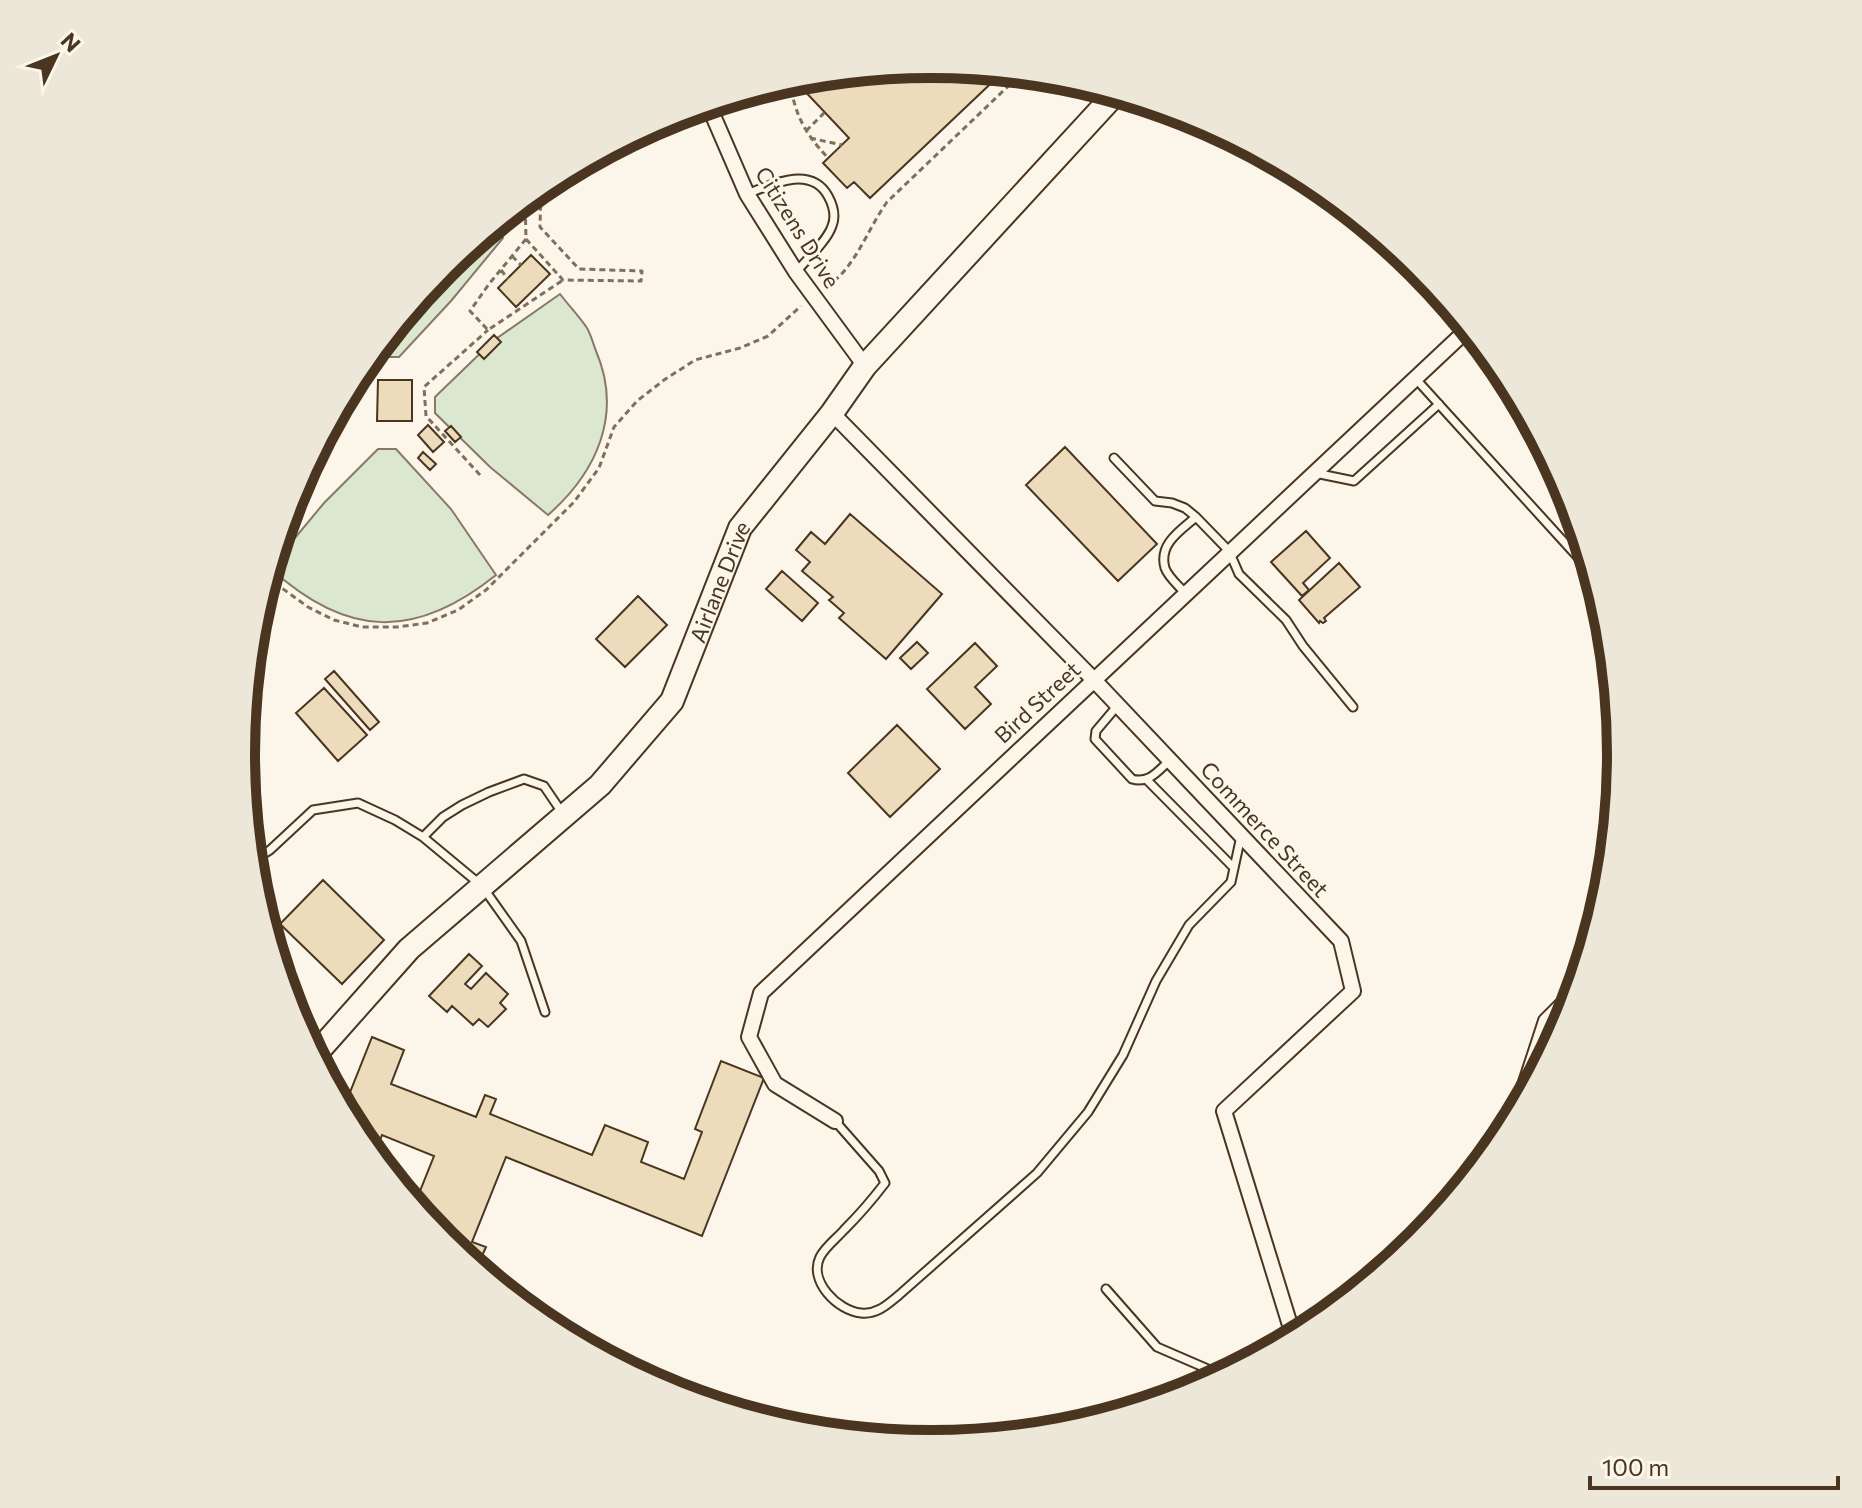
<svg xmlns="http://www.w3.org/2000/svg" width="1862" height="1508" viewBox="0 0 1862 1508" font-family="Commissioner,sans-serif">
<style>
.green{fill:#dce7d0;stroke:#887966;stroke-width:2}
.building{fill:#ecdcbc;stroke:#4a3520;stroke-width:2}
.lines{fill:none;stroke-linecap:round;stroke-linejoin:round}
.lane-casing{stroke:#4a3520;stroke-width:11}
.street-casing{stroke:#4a3520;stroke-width:18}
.secondary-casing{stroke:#4a3520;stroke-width:26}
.path{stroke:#7f6f5c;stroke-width:3;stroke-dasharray:6 4;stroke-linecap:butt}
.lane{stroke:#fbf6e9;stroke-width:7}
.street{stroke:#fbf6e9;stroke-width:14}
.secondary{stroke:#fbf6e9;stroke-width:22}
.labels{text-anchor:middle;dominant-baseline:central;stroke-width:6;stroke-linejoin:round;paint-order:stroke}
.street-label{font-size:22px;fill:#4a3520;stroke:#fbf6e9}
.rim{fill:none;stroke:#4a3520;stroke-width:10}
</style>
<rect width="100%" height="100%" fill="#fbf6e9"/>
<path class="green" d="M492,226L503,238L451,301L399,357H383L375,349L443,266Z
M560,294C569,306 579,316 587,328C591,335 593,343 596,351C623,414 597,472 548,515L490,467L435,413V397L493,341Z
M378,449H396L451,509L496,575C415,640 347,638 270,568L324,503Z"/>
<path class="building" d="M931,64L1004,71L870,198L854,182L847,188L823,163L849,138L799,85L809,76Z
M531,255L550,274L516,307L498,288Z
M494,335L501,342L484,359L477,352Z
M366,360L372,366L363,376L357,371Z
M378,380H412V421H377Z
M428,425L444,442L433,452L418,435Z
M451,426L461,437L455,442L445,431Z
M1065,447L1157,544L1118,581L1026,485Z
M423,452L436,464L430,470L418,458Z
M850,514L942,594L886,659L839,618L844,613L829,600L833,597L802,571L810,562L796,550L811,532L825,544Z
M1306,531L1330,558L1303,583L1309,590L1302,596L1271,562Z
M1339,563L1360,587L1324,618L1326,621L1323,623L1320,621L1319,623L1299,600Z
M782,571L818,603L802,621L766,589Z
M638,596L667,625L625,667L596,639Z
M917,642L928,653L911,669L900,658Z
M975,643L997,666L975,687L991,704L965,729L927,689Z
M334,671L379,722L370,730L325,679Z
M324,688L367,735L338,761L296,713Z
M897,725L940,769L890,817L848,773Z
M323,880L384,940L342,984L280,924Z
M469,954L482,966L465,984L471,989L486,973L508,994L500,1003L506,1009L488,1027L479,1019L473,1025L452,1006L447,1012L429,996Z
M372,1037L404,1050L391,1084L476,1117L485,1095L496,1099L490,1114L592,1155L605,1125L648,1142L641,1162L684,1179L702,1132L695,1129L721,1061L764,1078L702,1236L506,1157L472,1242L486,1247L481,1258L489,1261L483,1275L443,1242L414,1206L434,1156L382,1135L374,1157L357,1137L343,1110Z"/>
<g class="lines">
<defs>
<path id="lane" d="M747,194C772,184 811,165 828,196C833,205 836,216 832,226C827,241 807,259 796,272
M1415,378L1595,576
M1114,458L1155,501L1172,503L1185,508L1196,517L1229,551L1239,574L1286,620L1303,646L1353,707
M1315,473L1354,481L1439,404
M1185,593C1179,586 1168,577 1165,568C1158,544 1181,530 1196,517
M1118,705L1096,731L1095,739L1132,779C1149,784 1158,771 1170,760
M1146,779L1234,868
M423,837L443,817L462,805L489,792L524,779L544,786L563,814
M252,861L270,850L313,810L358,803L395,820L423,837L482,886L521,941L545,1012
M835,1121L879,1171L885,1183C872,1200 859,1215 844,1230C837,1238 825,1247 820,1257C808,1281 838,1311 861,1313C877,1315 888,1304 899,1295L1037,1173L1088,1112L1123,1055L1156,981L1189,925L1231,882L1241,836
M1106,1289L1157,1347L1224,1376"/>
<path id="street" d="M708,104L747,194L796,272L865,366
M832,413L1093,679L1341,941L1353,991L1224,1111L1294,1338
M1514,1119L1546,1021L1577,990
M835,1121L775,1084L749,1037L761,993L1469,328"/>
<g id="secondary">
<path id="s1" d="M314,1056L409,949L600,785L672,701L740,528L832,413L865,366L1116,93"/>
</g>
</defs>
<use href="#lane" class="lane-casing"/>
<use href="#street" class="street-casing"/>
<use href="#secondary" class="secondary-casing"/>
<path class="path" d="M789,80C796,116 803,131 828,158
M806,131L825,112
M810,138L842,145
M525,199L526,239L563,280L641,281L642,271L579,269L540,227L541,186
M526,239L489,284L470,311L488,330L563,280
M512,256L521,265
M501,270L508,279
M826,287C855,269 867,230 887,202L1022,73
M480,475L426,416L424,387L488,330
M291,500L311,481
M284,521L289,518L293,511L290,501
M268,575L279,586L308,607L334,620L362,627H397L427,623L458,610L486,590L574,502L599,468L614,427L637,401L664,380L695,360L740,348L768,336L801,306"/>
<use href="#lane" class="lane"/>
<use href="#street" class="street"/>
<use href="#secondary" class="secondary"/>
</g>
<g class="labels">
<g class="street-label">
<text transform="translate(798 227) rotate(58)">Citizens Drive</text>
<text stroke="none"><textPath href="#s1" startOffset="634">Airlane Drive</textPath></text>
<text transform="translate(1037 702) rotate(-43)">Bird Street</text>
<text transform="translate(1265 829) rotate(47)">Commerce Street</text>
</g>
</g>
<path d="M0 0H1862V1508H0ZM255 754a676 676 0 1 1 1352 0a676 676 0 1 1-1352 0Z" fill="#ede7d9" fill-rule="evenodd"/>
<path class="rim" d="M255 754a676 676 0 1 1 1352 0a676 676 0 1 1-1352 0Z"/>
<g transform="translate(56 56) rotate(47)" stroke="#fbf6e9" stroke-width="6" paint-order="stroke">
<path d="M0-6L14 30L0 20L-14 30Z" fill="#4a3520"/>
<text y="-12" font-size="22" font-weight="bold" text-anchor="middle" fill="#4a3520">N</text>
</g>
<path d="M1590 1476v12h248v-12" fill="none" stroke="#4a3520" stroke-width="4"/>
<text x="1602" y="1476" font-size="24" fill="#4a3520" stroke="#fbf6e9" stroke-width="6" paint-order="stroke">100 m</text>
</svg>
